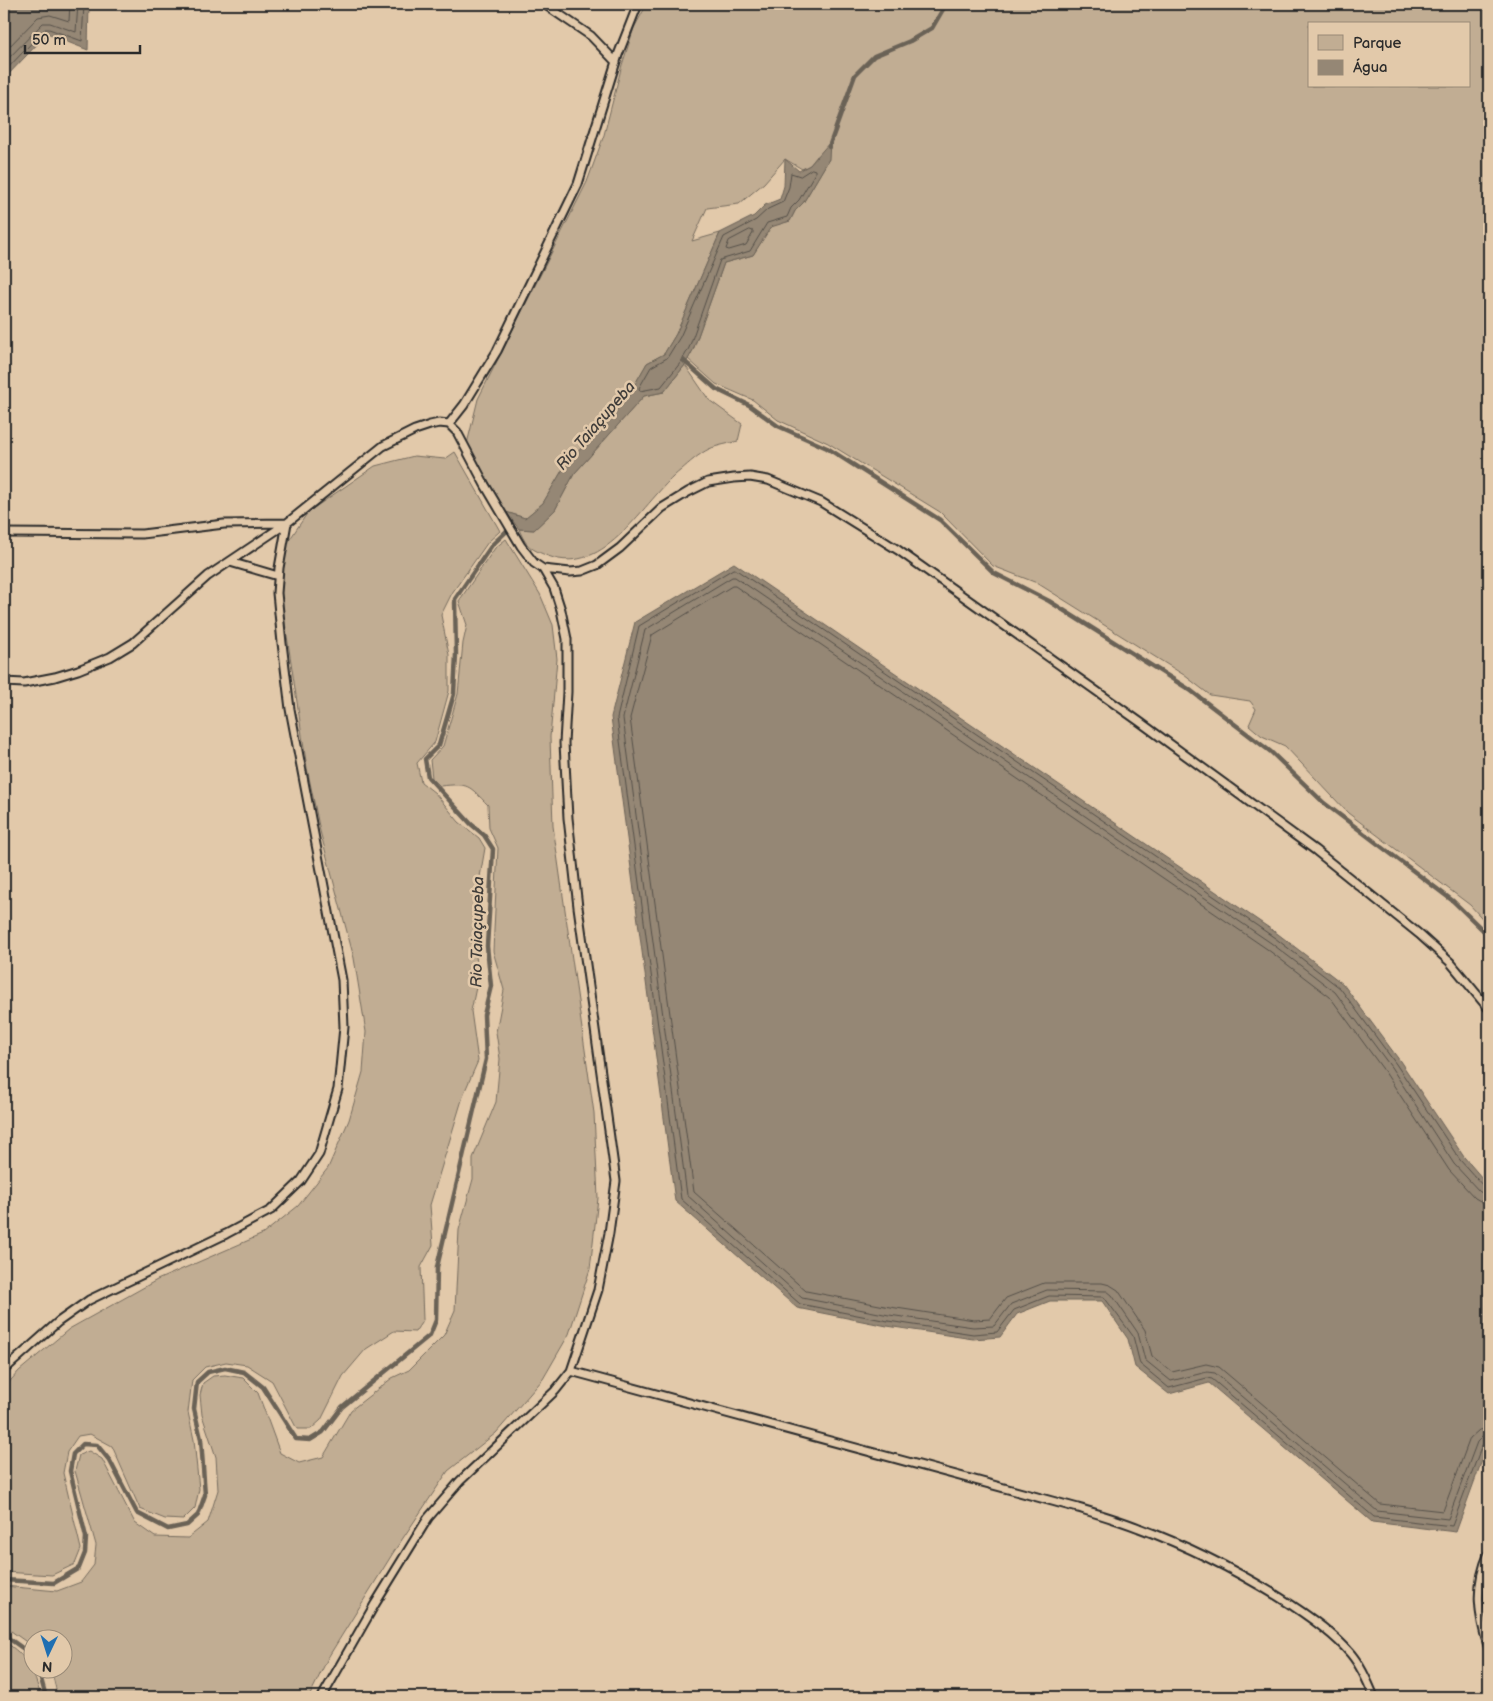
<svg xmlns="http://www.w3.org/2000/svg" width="1493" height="1701" viewBox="0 0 1493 1701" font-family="'Balsamiq Sans',sans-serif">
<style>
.green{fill:#c1ad93;stroke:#766c5f;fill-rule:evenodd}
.water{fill:#958775;stroke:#6b6257}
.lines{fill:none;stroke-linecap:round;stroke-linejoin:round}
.shore{stroke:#555049;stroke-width:1}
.stream{stroke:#6b6257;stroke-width:4.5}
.service-casing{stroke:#2b2b2b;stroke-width:11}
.service{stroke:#e2c9aa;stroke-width:7}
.labels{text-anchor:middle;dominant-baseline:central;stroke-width:5;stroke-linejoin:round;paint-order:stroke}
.water-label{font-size:16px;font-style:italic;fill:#403d3a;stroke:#e2c9aa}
</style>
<rect width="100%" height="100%" fill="#e2c9aa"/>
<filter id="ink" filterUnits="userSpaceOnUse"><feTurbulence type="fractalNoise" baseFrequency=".02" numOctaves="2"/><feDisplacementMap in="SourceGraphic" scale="10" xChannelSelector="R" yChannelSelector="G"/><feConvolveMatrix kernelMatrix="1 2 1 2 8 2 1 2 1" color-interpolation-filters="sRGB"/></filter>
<g filter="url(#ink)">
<path class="green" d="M647,4H1489V926L1470,905L1348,813L1285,746L1262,736L1249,725L1256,709L1250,701L1210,695L1184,675L1037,583L993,566L940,512L828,443L778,420L753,400L716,384L688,359L693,350L724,263L753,255L771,226L790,221L795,211L803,203L829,159L817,156L810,165L802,169L785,159L764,183L739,204L707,208L692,241L720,233L676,334L664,354L647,363L631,391L563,469L543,503L525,518L506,512L467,444L478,399L587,182L604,135L622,65L634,28ZM1309,24H1469V86H1309Z
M685,365L709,400L742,424L738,441C728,444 718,445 709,449C699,454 689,463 681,470C643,500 607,578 548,556C531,549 526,547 519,529L534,530L555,510L574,474L644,396L664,392Z
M455,452L500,531L488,542L452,593L441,615L449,655V691L435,742L417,763L421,782L435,793L459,822L479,838L485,848L476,900L474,931L478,978L471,1011L478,1061L464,1093L430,1205L433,1245L421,1267L423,1320L415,1332L394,1331L366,1349L343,1376L321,1420L311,1429H297L272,1381L247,1365L226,1362L205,1367L192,1380L188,1412L194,1440L199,1489L195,1508L183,1520L165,1519L140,1509L112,1446L90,1434L78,1436L67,1452L63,1473L81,1549L75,1564L52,1575L4,1572V1388L19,1371L69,1329L157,1280L263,1234L298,1206L328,1168L349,1120L363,1072L366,1032L354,958L320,831L307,768L279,583L288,542L308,512L375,466L414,456L445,459Z
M506,539L540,594L553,625L557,659L550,737L553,826L594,1113L598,1198L590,1269L569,1334L543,1379L496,1433L448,1471L393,1553L329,1656L309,1697H54L56,1689L51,1669L62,1668V1638H32V1646L4,1626V1586L57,1591L81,1582L94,1565L96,1545L75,1471L79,1455L89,1451L102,1459L135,1523L155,1537L188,1538L208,1522L218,1490L216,1457L202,1415L200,1395L203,1383L213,1376L225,1375L243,1378L258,1393L280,1453L299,1463L323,1457L351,1410L392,1378L409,1370L444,1335L455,1310L459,1230L473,1179V1158L496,1102L500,1059L496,1032L504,990L493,951L498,848L489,828L488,805C468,785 470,783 440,786L432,778L430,760L443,746L458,694L463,643L467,625L459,601L495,548Z
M4,1641C28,1658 31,1665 40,1693L39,1697H4Z"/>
<path class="water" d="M4,4H89L88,50L47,34L4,79Z
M830,142L829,159L803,203L795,211L790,221L771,227L753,255L724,263L693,350L685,365L664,392L644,396L574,474L555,510L534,530L519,529L506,512L525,518L543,503L563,469L631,391L647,363L664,354L676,334L720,233L754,216L765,205L780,199L784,186L785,159L799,171L810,165Z
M734,563L1278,934L1343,984L1400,1061L1464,1157L1489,1186V1441L1456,1532L1372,1522L1209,1383L1169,1394L1135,1367L1128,1339L1102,1301H1050L1017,1314L1000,1337L973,1339L887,1326L797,1308L675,1201L611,717L635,622Z"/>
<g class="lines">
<path class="shore" d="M4,52L38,17L50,15L69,21L70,4
M4,63L43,23H50L76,32L78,4
M4,72L45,29H49L82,41L84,4
M812,169L815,170V173L799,200L791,208L787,217L767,223L750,251L720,260L689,348L681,362L661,387L640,391L639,388L651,367L667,358L680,337L724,237L756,220L768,209L783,202L789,187L791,173L800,176Z
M750,230L753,231V233L746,245L729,250L726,249L729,241Z
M1489,1189L1484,1187L1460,1160L1396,1064L1340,988L1275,938L735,569H733L639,626L617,718L681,1199L800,1304L888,1321L973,1334L997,1332L1014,1310L1049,1296L1104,1297L1133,1336L1140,1364L1169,1388L1207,1378L1212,1379L1374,1517L1452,1526L1482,1445L1485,1442H1489
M1489,1195L1480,1192L1454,1164L1391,1067L1335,992L1271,943L735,577H732L645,630L623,718L687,1195L802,1298L889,1315L973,1327L994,1326L1011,1304L1047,1290L1107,1291L1112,1295L1138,1333L1145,1360L1171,1381L1207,1372L1215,1373L1377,1511L1448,1519L1477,1442L1482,1437L1489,1435
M1489,1202H1482L1475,1198L1449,1170L1385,1072L1330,997L1267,949L735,586H732L652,635L630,718L694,1192L806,1291L890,1307L974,1320L990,1319L1006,1298L1044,1283H1102L1110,1285L1118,1290L1145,1330L1152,1356L1172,1372L1206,1364L1219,1367L1380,1504L1443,1511L1470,1438L1479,1430L1489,1428"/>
<path class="stream" d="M829,147L855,75L874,56L910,41L932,28L946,4
M683,360L716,389L749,405L778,426L827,448L940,520L994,573L1049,601L1190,690L1271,752L1324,803L1453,901L1489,936
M4,1580L54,1583L79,1568L85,1553L86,1537L70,1471L73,1454L83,1444L97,1445L110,1461L137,1513L168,1529L187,1525L198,1515L205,1495L201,1439L194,1409L197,1382L208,1372L225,1368L244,1372L263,1387L296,1439L310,1440L323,1432L342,1407L430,1335L436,1320L437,1267L486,1059L484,1015L491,986L487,946L493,849L484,835L471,824L428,777L425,759L439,745L454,694L456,654L455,599L492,545L512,526
M4,1635L28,1652L32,1659
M38,1668L46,1697"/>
<defs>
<path id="service" d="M544,4L591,36L616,62
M449,424L464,405L497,351L578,184L618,55L638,4
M4,533L142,534L224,524L287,523L279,568L277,593L282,643L290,709L342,980L344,1027L338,1089L319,1154L301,1181L271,1210L226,1234L89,1300L58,1322L4,1370
M230,562L278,576
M543,569L554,588L561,610L567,639V692L564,743L568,818L578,907L616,1181L609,1233L598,1290L571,1371
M4,682L24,683L55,677L78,670L110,657L133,643L208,576L287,523L383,446L415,430L430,425L439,423L449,424L457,432L485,485L521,546L534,563L543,569L570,572L582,571L597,565L620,548L662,508L688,492L708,482L734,478L750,477L768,480L821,502L898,550L1140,722L1315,850L1419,934L1450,962L1489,1009
M1489,1553C1474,1586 1478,1615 1489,1649
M322,1697L375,1604L428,1518L460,1481L555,1391L571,1371L1078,1508C1098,1514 1119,1520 1139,1528C1188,1546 1235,1570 1279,1597C1303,1612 1333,1632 1351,1654C1361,1666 1368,1682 1374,1697"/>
</defs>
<use href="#service" class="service-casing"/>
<use href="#service" class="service"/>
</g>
</g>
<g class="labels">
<g class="water-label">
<text transform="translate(596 426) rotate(-49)">Rio Taiaçupeba</text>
<text transform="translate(478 932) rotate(-89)">Rio Taiaçupeba</text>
</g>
</g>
<rect width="1493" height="1701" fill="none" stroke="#e2c9aa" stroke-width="20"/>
<rect x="10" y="10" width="1473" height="1681" fill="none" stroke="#2b2b2b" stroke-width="2" filter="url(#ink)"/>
<rect x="1308" y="22" width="162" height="65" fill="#e2c9aa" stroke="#998a77"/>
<rect x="1318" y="35" width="25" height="15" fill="#c1ad93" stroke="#998a77"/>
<text x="1353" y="48" font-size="15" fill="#2b2b2b">Parque</text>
<rect x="1318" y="60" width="25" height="15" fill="#958775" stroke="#998a77"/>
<text x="1353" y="72" font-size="15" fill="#2b2b2b">Água</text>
<g transform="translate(48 1654) rotate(184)"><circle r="24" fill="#e2c9aa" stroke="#998a77"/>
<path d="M0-4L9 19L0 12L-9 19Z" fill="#1f6fb2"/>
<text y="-8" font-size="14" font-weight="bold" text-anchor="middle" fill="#2b2b2b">N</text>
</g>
<path d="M25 45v8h115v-8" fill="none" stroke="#2b2b2b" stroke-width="2.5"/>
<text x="32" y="45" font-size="15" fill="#2b2b2b" stroke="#e2c9aa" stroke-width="4" paint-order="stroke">50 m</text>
</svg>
